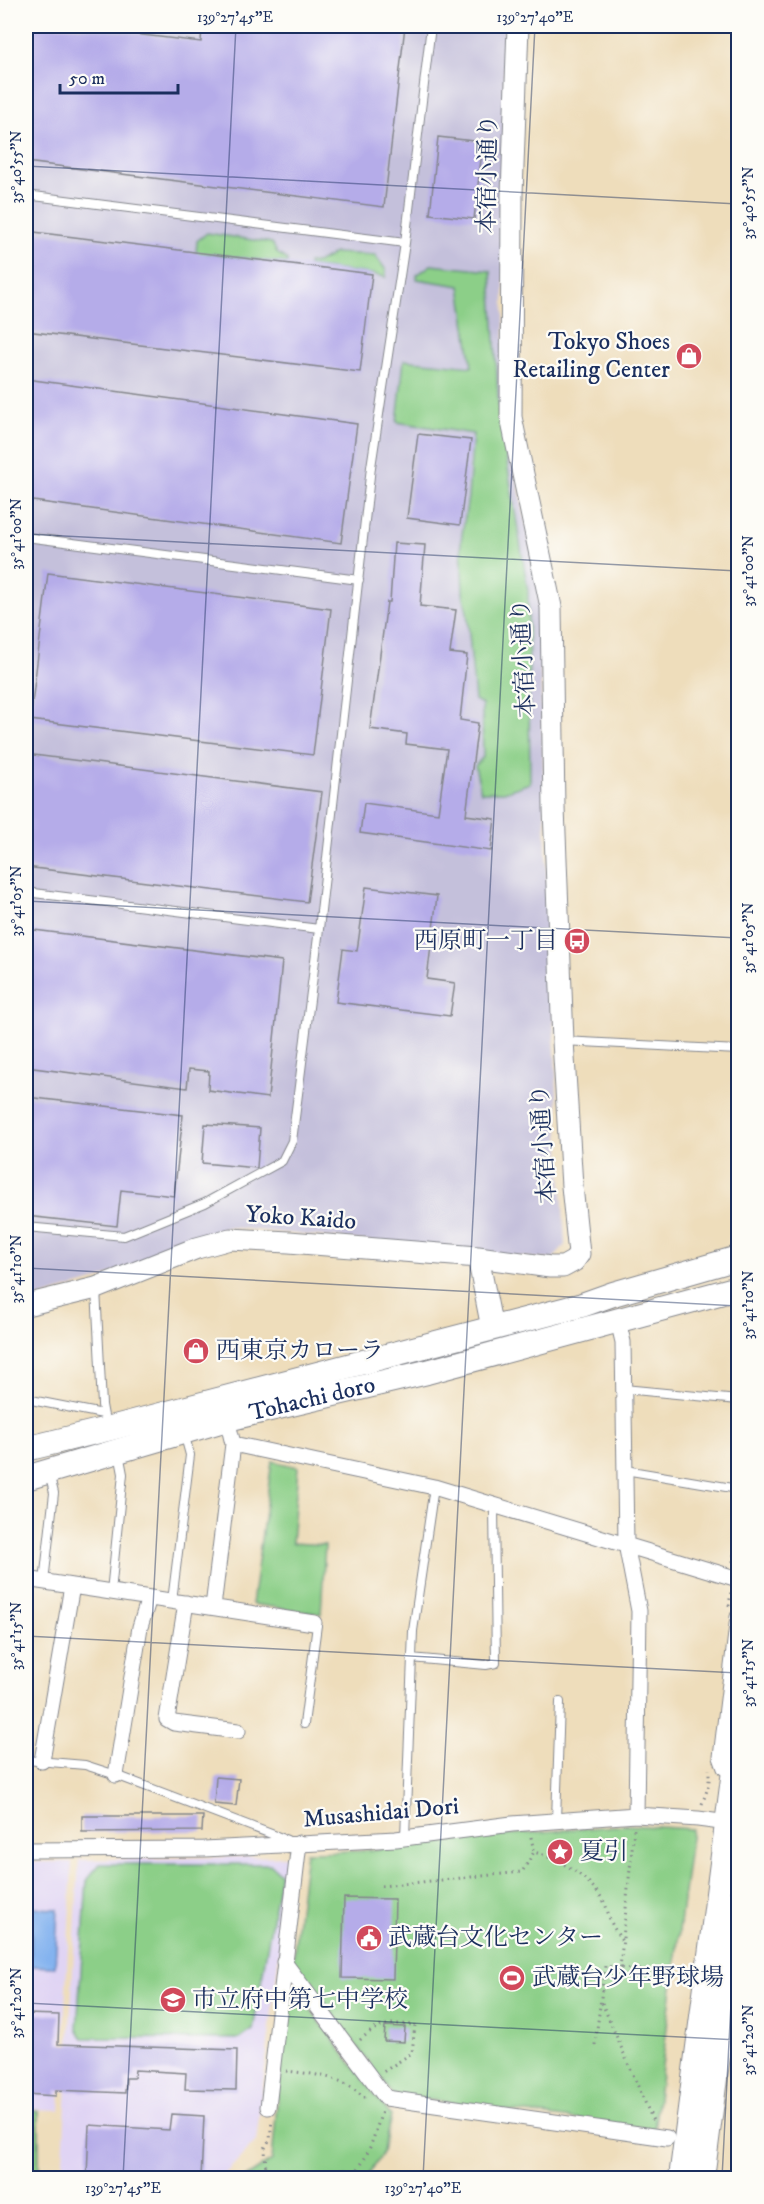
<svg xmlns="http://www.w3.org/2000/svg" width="764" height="2204" viewBox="0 0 764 2204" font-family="'IM FELL DW Pica','Noto Serif JP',serif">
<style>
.built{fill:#e0d4f4}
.industrial{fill:#c4c0db}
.green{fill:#8ccf88;stroke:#547f73;stroke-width:1.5}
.water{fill:#84b3ef;stroke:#5071a6;stroke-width:1.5}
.building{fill:#b5ace9}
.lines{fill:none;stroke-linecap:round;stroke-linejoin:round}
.lane-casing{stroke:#84868c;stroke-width:10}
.street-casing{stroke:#84868c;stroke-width:17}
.secondary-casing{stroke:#84868c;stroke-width:23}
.primary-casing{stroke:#84868c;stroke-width:26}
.path{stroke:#84868c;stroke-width:3;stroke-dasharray:1.5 4.5;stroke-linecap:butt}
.lane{stroke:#fff;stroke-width:8}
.street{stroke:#fff;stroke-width:15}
.secondary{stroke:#fff;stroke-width:21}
.primary{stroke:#fff;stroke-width:24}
.ticks{fill:none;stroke:#1b2f5e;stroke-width:1.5;stroke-opacity:0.45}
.labels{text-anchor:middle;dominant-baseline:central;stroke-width:4.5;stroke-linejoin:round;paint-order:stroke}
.street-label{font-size:24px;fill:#1b2f5e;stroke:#fdfcf7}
.poi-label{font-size:24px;fill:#1b2f5e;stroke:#fdfcf7;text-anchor:start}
.neatline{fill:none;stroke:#1b2f5e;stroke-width:2}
.ticks-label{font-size:15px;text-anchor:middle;fill:#1b2f5e}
</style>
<rect width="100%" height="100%" fill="#fdfcf7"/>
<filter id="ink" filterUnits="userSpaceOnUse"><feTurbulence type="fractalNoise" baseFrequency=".0167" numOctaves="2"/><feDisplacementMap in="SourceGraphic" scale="12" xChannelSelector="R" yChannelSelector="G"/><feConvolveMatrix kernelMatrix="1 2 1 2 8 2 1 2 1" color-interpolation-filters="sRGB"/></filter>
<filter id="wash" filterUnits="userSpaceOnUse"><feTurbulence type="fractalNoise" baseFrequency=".008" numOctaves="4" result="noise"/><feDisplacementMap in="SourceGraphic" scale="24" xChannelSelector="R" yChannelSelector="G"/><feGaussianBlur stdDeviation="1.35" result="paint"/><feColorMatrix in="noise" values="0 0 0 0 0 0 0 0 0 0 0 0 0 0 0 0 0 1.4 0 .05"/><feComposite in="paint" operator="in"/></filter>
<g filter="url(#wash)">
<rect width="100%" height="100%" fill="#edb"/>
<path class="built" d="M291,1856L256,2141L221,2178H62L79,1860Z
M26,1862H72L60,2110L26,2109Z"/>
<path class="industrial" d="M26,26H504V410L538,586L548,919L565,1245L552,1260L228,1227L97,1280L26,1301Z"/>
<path class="green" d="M207,233L272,243L277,253L287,260V263L208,254H196L197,241Z
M335,253L375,255L386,270V277L372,274L308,266V263H317Z
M431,265L491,271L499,413L528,591L530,783L504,792H481L475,766L483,757L482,704L475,700L467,612L463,593L461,541L468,497L473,434L397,422L404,360L472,367L460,286L417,279V275Z
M272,1461L298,1467L292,1543L325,1545L321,1614L252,1604Z
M627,1825L692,1829L654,2130L393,2095L293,1960L306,1852L360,1851L502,1835Z
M100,1864H270L280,1873L253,2030L239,2039L83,2038L77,2030L87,1879Z
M288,1980L391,2116L383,2151L367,2178H244L272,2160Z
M26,2111H39V2178H26Z"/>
<path class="water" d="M32,1908L58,1909L55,1967L30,1966Z"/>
<g id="blocks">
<path class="building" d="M26,26H67L201,42L202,26H405L384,207L26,162Z
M438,137L483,142L474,219L430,214Z
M26,231L372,274L360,372L26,331Z
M26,379L357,424L341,543L26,500Z
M418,434L471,440L460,525L407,518Z
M394,543L425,545L420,606L456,610L450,653L467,655L460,720L478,723L466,815L495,819L491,851L360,833L364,803L438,813L447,749L406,744L407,734L370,729L387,602H390Z
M48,573L331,609L313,755L30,720Z
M26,754L322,792L307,902L26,867Z
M366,887L437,896L427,979L455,983L450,1016L336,1002L343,949L357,951Z
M26,929L282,961L268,1098L208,1090L209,1071L189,1069L187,1088L26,1067Z
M26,1097L183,1115L174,1196L121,1190L117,1226L26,1216Z
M205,1124L260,1128L257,1168L202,1163Z
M216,1777L239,1779L236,1806L214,1804Z
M82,1816H203L202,1831L82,1832Z
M344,1898L395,1899L393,1979L342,1978Z
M26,2014L59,2015L58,2044L237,2050L236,2090L185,2089L186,2073L135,2070L134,2078H126L125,2093L56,2090V2096L26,2094Z
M385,2026L405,2027L404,2042L384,2041Z
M171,2114L204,2116L201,2178H87L89,2125L169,2130Z"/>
</g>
</g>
<g filter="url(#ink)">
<use href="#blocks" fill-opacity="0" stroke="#84868c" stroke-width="1.5"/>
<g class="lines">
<defs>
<path id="lane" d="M26,195L405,243
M26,537L359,580
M26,892L319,929
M563,1041L738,1050
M26,1227L124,1236L205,1203L282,1161L292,1141L319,929L371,467L405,243L431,26
M96,1289L102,1405L106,1427
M624,1389L738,1400
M26,1399L103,1414
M625,1470L738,1489
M44,1582L54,1493L49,1473
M111,1592L123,1474L119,1453
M172,1601L190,1455L184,1433
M411,1658L486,1665L496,1663L494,1505
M304,1724L317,1625L314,1623
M26,1760L85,1765L116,1775L287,1840
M556,1820L560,1702
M405,1837L413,1631L434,1487"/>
<path id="street" d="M618,1321L623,1342L626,1544L639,1611L636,1815
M227,1419L233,1444L434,1487L738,1579
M26,1579L314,1623
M186,1603L167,1719L174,1723L238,1731
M213,1607L233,1444
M42,1761L72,1586
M734,1772L725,1768L721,1757L738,1617
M116,1775L140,1627L149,1598
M26,1850L204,1849L396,1839L512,1824L636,1815L698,1819L736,1824
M284,1962L386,2098L667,2138
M268,2107L299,1843"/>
<path id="secondary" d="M478,1257L492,1328
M26,1305L96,1288L197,1248L230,1239L289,1242L478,1257L550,1267H563L574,1261L579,1254L572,1186L563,1041L554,808L551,607L511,417L512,194L518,26"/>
<g id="primary">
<path d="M26,1449L107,1429L582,1305L613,1294L738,1258"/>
<path id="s1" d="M26,1478L227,1419L427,1372L738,1288"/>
<path d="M681,2178L738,1740"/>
<path d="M702,2178L738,1901"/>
</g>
</defs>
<use href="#lane" class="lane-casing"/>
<use href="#street" class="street-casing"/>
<use href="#secondary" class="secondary-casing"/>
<use href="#primary" class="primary-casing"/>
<path class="path" d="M733,1562L738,1518
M729,1606L731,1592
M702,1804L709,1785V1769
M531,1837L534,1852C561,1860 587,1875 603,1900C607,1906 608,1915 611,1922C614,1929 619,1936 623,1943
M381,1886L522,1872L534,1852
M620,1968L634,1829
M602,2003L653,2121
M360,2040C380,2022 389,2023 415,2025L412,2053L383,2072
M595,2045L605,1966L688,1975
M286,2071C312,2074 345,2076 363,2097H366
M266,2171L282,2178
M255,2178L266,2171L265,2148L270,2139L272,2120
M350,2178C369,2159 374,2136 382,2111"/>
<use href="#lane" class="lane"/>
<use href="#street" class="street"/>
<use href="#secondary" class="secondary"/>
<use href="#primary" class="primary"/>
</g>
</g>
<path class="ticks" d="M26,166L738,204M26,534L738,571M26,901L738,938M26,1268L738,1306M26,1636L738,1673M26,2003L738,2040M123,2178L236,26M423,2178L535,26M722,2178L738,1868"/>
<defs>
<symbol id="shop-disc" viewBox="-11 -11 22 22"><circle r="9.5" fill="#d1495b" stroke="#fdfcf7"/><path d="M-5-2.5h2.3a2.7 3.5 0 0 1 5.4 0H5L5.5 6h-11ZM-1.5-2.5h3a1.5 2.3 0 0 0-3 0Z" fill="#fff"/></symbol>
<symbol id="bus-disc" viewBox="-11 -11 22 22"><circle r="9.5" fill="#d1495b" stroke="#fdfcf7"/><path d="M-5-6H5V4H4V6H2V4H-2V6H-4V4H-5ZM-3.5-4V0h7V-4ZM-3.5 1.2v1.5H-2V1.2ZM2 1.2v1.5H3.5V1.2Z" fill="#fff"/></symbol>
<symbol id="sight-disc" viewBox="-11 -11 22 22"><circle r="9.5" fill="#d1495b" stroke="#fdfcf7"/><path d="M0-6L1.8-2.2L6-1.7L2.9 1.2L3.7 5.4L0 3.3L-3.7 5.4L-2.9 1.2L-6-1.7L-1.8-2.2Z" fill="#fff"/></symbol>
<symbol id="civic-disc" viewBox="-11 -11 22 22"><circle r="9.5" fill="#d1495b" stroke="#fdfcf7"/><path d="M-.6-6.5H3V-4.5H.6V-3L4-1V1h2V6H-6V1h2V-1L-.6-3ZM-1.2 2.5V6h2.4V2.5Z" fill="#fff"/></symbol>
<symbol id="stadium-disc" viewBox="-11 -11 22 22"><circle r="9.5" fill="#d1495b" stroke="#fdfcf7"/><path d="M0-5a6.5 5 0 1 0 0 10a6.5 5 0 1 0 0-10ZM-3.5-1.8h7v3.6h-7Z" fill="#fff"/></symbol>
<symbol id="school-disc" viewBox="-11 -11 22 22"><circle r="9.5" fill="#d1495b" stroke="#fdfcf7"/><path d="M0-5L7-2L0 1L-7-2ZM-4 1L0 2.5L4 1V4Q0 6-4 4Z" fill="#fff"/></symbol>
</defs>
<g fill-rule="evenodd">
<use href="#shop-disc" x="674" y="341" width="30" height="30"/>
<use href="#bus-disc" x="562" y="926" width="30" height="30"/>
<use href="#shop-disc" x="181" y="1336" width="30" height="30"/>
<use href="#sight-disc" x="545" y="1837" width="30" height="30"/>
<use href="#civic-disc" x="354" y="1923" width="30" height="30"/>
<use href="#stadium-disc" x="497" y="1963" width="30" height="30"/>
<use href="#school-disc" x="158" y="1985" width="30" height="30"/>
</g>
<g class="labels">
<g class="street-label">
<text transform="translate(488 174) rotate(-89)">本宿小通り</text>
<text transform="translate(524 658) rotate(-93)">本宿小通り</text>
<text transform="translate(544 1144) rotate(-94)">本宿小通り</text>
<text transform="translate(301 1218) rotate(4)">Yoko Kaido</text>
<text stroke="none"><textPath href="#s1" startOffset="297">Tohachi doro</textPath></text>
<text transform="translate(381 1813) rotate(-5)">Musashidai Dori</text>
</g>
<g class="poi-label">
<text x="670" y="342" text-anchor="end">Tokyo Shoes<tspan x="670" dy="28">Retailing Center</tspan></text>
<text x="558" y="941" text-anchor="end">西原町一丁目</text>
<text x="216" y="1351">西東京カローラ</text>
<text x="580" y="1852">夏引</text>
<text x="388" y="1938">武蔵台文化センター</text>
<text x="532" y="1978">武蔵台少年野球場</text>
<text x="192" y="2000">市立府中第七中学校</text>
</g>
</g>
<rect width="764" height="2204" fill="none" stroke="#fdfcf7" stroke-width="66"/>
<path d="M60 84v9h118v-9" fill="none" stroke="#1b2f5e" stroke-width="3"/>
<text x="69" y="84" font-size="18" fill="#1b2f5e" stroke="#fdfcf7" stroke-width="4.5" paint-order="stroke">50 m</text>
<rect x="33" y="33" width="698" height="2138" class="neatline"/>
<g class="ticks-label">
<text x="235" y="22">139°27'45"E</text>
<text x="535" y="22">139°27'40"E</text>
<text transform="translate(16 167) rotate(-90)" y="5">35°40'55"N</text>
<text transform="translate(748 203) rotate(-90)" y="5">35°40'55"N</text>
<text transform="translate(16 534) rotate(-90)" y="5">35°41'00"N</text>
<text transform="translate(748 571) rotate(-90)" y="5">35°41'00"N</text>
<text transform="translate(16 901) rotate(-90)" y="5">35°41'05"N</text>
<text transform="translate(748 938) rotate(-90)" y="5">35°41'05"N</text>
<text transform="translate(16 1269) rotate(-90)" y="5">35°41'10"N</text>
<text transform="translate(748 1305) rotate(-90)" y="5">35°41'10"N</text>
<text transform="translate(16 1636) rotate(-90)" y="5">35°41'15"N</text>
<text transform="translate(748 1673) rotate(-90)" y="5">35°41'15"N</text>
<text transform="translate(16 2003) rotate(-90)" y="5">35°41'20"N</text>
<text transform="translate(748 2040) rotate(-90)" y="5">35°41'20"N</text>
<text x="123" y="2193">139°27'45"E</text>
<text x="423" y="2193">139°27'40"E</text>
</g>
</svg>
